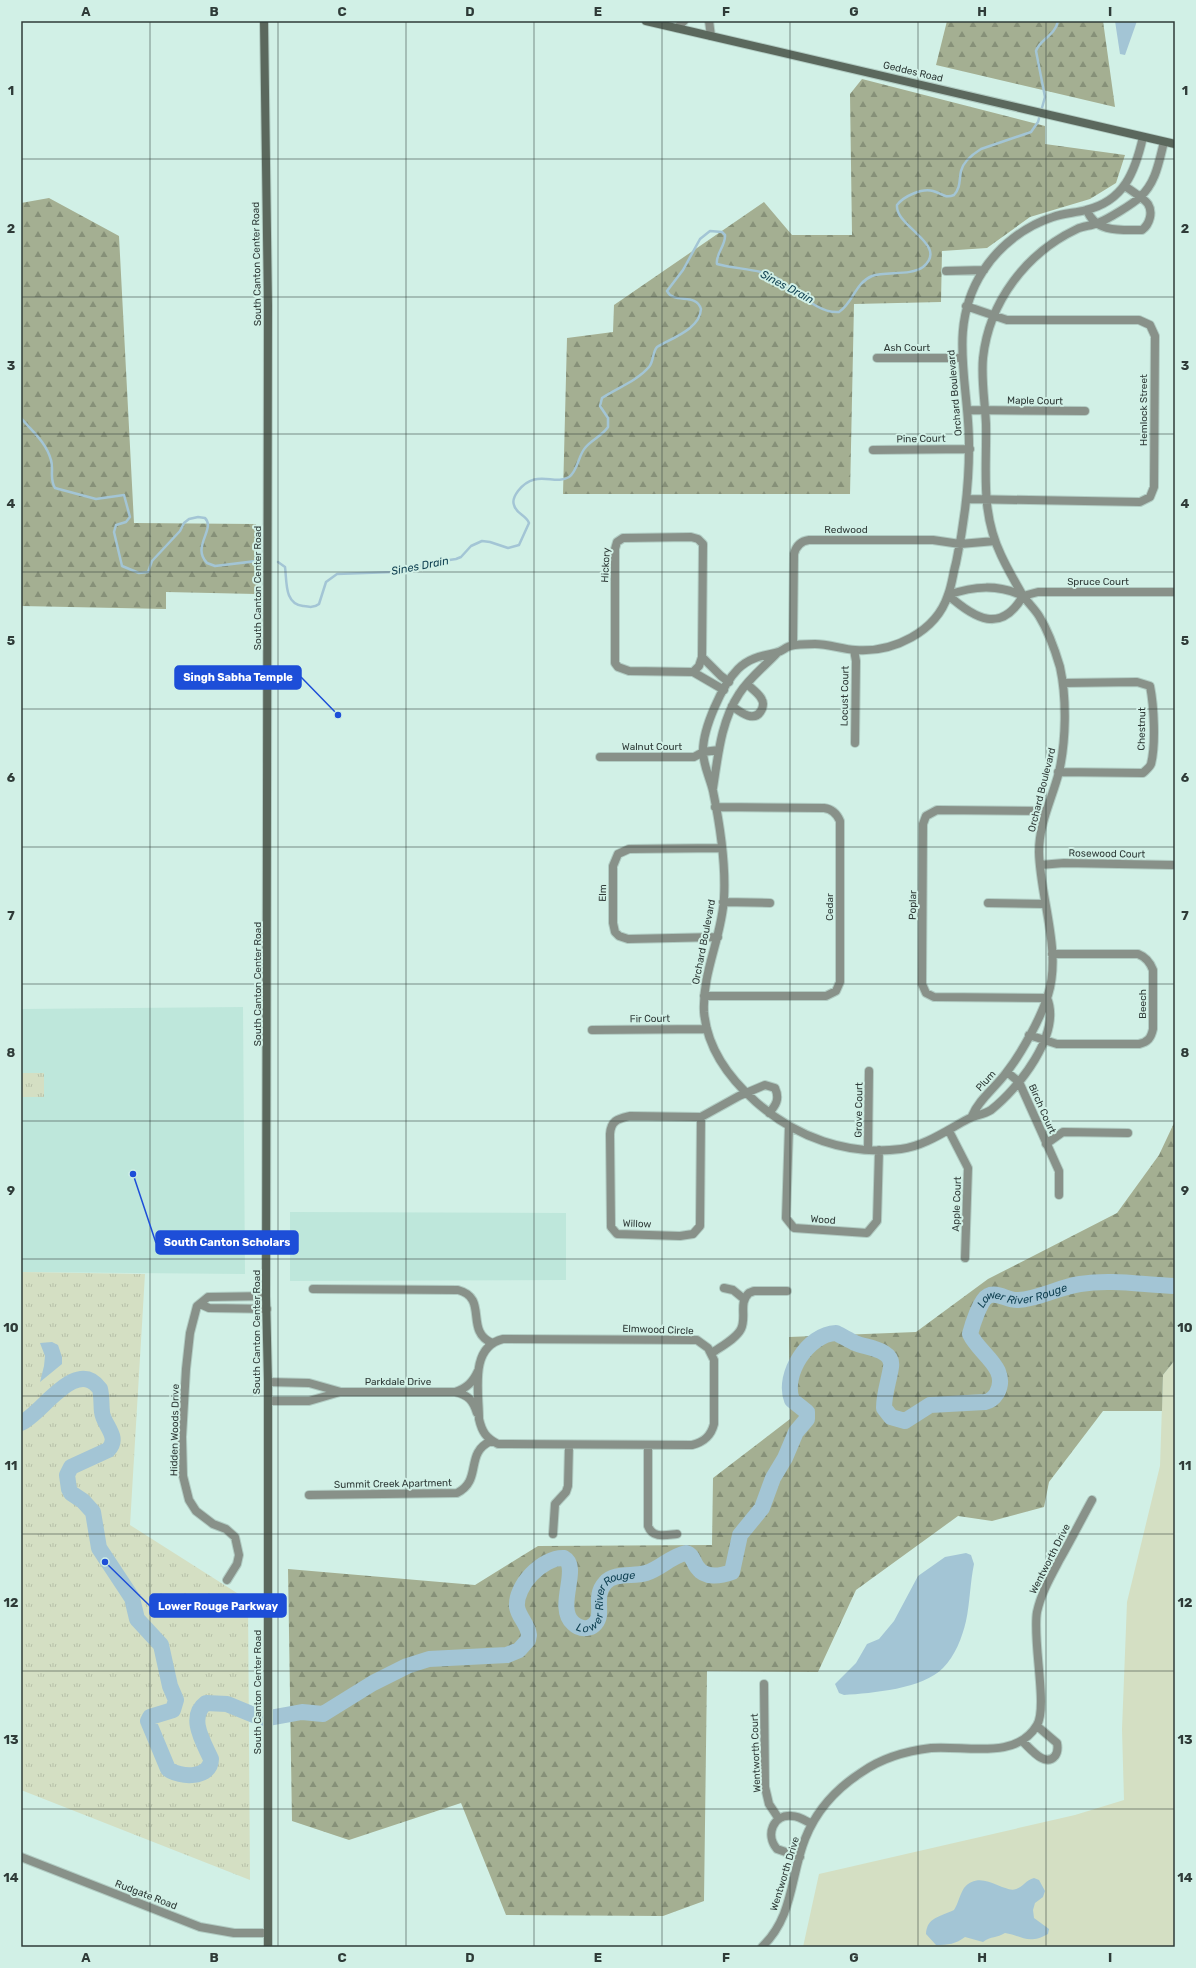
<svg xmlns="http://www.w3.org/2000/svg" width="1196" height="1968" viewBox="0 0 1196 1968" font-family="Rubik,sans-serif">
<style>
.built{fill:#bee7db}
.grass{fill:#d4dfc3}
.forest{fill:url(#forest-firs)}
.park{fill:url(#park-tufts)}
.water{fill:#a3c5d5}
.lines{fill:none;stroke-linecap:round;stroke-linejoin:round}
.stream{stroke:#a3c5d5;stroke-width:2.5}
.river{stroke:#a3c5d5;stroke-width:16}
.minor-casing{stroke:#b1ccc3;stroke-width:10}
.secondary-casing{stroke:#b1ccc3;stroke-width:10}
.minor{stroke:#889189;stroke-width:8}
.secondary{stroke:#5b685d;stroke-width:8}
.grid{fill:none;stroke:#2f3b38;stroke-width:1;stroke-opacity:0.55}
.labels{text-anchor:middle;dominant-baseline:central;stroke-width:4;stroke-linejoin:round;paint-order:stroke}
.street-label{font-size:10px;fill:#2f3b38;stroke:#d1f0e6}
.water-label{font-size:11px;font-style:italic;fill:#0e3f50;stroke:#d1f0e6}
.leader{fill:none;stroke:#1d4ed8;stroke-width:1.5}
.callout-dot{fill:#1d4ed8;stroke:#d1f0e6;stroke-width:1.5}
.callout{fill:#1d4ed8;stroke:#1d4ed8;stroke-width:1.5}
.callout-label{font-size:11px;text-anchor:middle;font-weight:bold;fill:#fff}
.neatline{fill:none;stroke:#2f3b38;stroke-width:1.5}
.grid-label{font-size:13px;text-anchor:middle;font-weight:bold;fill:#2f3b38}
</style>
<defs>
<pattern id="forest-firs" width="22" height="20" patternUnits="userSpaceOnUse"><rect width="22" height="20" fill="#a4af92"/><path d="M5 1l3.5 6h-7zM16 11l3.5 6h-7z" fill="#869078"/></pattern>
<pattern id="park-tufts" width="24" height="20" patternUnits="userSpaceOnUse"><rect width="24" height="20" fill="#d4dfc3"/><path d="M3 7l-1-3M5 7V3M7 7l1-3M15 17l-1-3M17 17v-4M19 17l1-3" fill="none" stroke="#b6c0a8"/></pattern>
</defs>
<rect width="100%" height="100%" fill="#d1f0e6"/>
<path class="built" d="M243,1007L245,1274L21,1272V1009Z
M290,1212L566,1213V1280L290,1281Z"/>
<path class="grass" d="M1175,1360V1947H803L819,1874L1075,1815L1124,1800L1122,1729L1127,1602L1160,1466L1163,1375Z"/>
<path class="forest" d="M947,21H1103L1115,107L936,65Z
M862,79L1045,126V144L1125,155L1116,183L1090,199L1030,217L987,248L942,251L941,302L854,304L850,494H563L567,338L613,332L614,305L764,202L792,235H852L850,94Z
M49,198L119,236L134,523L256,524L258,594L166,592V609L21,606V203Z
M1175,1121V1360L1163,1375L1162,1411H1103L1049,1482L1044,1507L992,1521L958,1516L856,1590L818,1672L707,1671L704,1901L663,1916L506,1915L461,1803L349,1840L292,1821L288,1569L475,1585L538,1546L712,1545L713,1478L790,1419L789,1337L916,1332L988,1279L1117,1213L1159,1155Z"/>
<path class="park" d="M21,1073H44V1097H21Z
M21,1272L145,1274L130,1525L248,1600L250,1880L21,1790Z"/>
<path class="water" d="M1115,21H1137L1125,55L1120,54Z
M52,1342L58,1345L62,1357V1364L40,1382L44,1366L45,1356L40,1343Z
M966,1553L971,1555L974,1564C970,1583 970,1602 966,1621C962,1638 955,1656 943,1668C923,1689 872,1693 844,1695L839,1693L835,1684L856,1663L867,1644L879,1639L894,1621L918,1576L945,1557Z
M1034,1878L1039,1880L1045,1891L1043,1897L1035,1903L1033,1910L1034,1918L1049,1929L1048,1934C1028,1945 1023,1936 1005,1933C997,1938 991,1936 983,1942L965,1937C956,1944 948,1945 936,1945L926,1934C927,1917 940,1917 954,1910C958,1904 960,1894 964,1888C981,1868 1004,1894 1016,1889C1023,1887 1026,1880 1034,1878Z"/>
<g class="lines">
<path class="stream" d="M21,418C32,431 46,442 51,460C54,469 49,479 55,488L96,499L124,495L130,517L126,522L116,525L114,532L122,566L139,573L148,572L152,561L180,531L184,523L189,519L198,517L205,518C216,529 191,547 207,563L215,566L257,561
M278,562L285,567C287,581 284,604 303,606C309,607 314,608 319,604L326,582L337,574L393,572L436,562L456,559L461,557L471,546L482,541L490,542L508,548L519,545L529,523C526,515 516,514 514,505C512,500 515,495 518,491C536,468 554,486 569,477C578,471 578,456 585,448C591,440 602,436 608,427V418L600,406L602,398C617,388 637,381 649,367C654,361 652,353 657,347C672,338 700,329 701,309C696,292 674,305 667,291L683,270L700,239L710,231L722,232L725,235C726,245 715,255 717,264C739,270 761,268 780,280C796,290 818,314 839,312C853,303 855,283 872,276C886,271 911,276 923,267C950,245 895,227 897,205C904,196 922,188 933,191C941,193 945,199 954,195C961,187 959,180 961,171C963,162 973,154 981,149L1031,132L1038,122L1045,97L1036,51C1040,39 1055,36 1058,21"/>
<path class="river" id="s1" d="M21,1423C42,1414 76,1356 100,1389C102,1397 101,1404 102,1412C103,1425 121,1437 108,1450L71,1467L67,1475L69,1489L71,1493L83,1501L93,1512L99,1548L132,1598L137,1619L161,1645L170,1686L176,1700L173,1710L150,1717L148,1721L168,1769C180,1778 211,1779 211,1759C204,1743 187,1717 206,1703L227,1704L261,1718H269L302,1712L323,1714L373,1683L407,1666L429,1659L507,1655L519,1650L528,1640L529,1635C528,1624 519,1618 517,1607C515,1586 542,1557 564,1558C581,1567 555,1607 573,1623C582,1632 597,1629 599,1615C600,1604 596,1593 605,1583C614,1572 633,1577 646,1573C660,1569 671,1556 686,1553C693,1555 693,1562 697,1567C705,1579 721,1576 732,1572L740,1535L762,1508L773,1478L785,1458L796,1432L807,1419V1412L792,1400C782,1375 808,1334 836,1333C842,1336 849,1340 855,1343C866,1348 894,1349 891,1367C889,1381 884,1393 884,1408L891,1417L905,1421L930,1405L985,1402C991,1401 994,1398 997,1393C1010,1368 979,1354 970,1334C972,1326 980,1300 988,1296C997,1291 1008,1301 1018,1300C1039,1299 1059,1287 1080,1284C1112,1279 1143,1285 1175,1286"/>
<defs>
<path id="minor" d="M709,21L711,36
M677,28L684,21
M1087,210C1095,233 1122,230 1142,230C1150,224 1153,212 1148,204C1145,199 1130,190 1125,186
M946,271L984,270
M966,306L1007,320H1139L1150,325L1155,336L1154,487L1150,497L1140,502L967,499
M877,358H961
M968,410L1085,411
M873,450L970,449
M948,595C975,619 1001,634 1023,596
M948,595C974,586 998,584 1023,596
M1023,596L1038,592H1174
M793,645L794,554C796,546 801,541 809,540H933L960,544L995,541
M854,650L856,661L855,743
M702,657L699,666L693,672L629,671L618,667L615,663V549L617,542L623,538L691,537L698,539L703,544L702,657L721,676L729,682
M693,672L724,690
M732,706C740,712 755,724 762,709C763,706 764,703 762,700C760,694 752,689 747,684
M600,757H694L703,752L719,750
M1058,772L1143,773C1146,770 1150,767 1151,764C1156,744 1154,706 1150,686L1137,682L1063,683
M713,788C718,756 721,721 739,694C749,678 765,666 777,653
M1045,811L937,810L926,816L923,824L922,984L926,993L934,997L1047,998
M1040,865L1064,863L1173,865
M723,902L770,903
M988,903L1045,904
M718,937L628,939L619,936L615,932L613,923V866L618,854L629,849L721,848
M704,996H826L836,991L840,982V821C837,814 832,809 824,808L715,807
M1047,998C1062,1034 1018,1089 991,1110C983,1115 976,1115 968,1119C947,1130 925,1146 901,1149C847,1156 796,1137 756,1102C730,1079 707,1048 704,1012C702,972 722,937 724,898C726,863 720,825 713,791C710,778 703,765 703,751C703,728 722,685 738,669C749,658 761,656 775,653C784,651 782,649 790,646C798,644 807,644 815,644C828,644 842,649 855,650C893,653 936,632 948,595C952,585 953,573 956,563C964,525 969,487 969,448C970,386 946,328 983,271C999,246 1025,226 1053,217C1064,213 1075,213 1086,210C1124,201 1135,172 1143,137
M592,1030L707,1029
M1029,1035L1057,1044H1139C1148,1042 1151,1038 1153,1029V970C1150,962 1146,957 1138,954H1052
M1007,1072L1019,1082L1059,1171V1195
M972,1116C979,1099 995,1088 1006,1073C1021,1054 1041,1018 1048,995C1062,951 1040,898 1039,852C1039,823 1052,799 1059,772C1066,741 1067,699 1060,667C1055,650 1049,632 1039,616C1034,608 1027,602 1022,594C1015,582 1007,568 1001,555C980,511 987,471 986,424C985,402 981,380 983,358C989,302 1026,253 1077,229C1083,226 1091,226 1098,223C1108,219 1133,204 1140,197C1156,183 1159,161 1164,142
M701,1117L700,1226L693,1234L680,1236L617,1234L611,1227L610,1134C611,1120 618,1119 630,1116L701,1117L739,1096L765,1085L775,1088C780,1099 776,1105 769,1113
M789,1126L786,1218L794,1228L867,1233L877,1221L879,1150
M949,1131L968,1168L965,1258
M1046,1144L1063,1132L1128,1133
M868,1150L869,1071
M724,1288L733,1290L744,1299
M313,1289L458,1290C489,1298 464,1331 492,1343
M200,1304L209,1308L267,1309
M503,1339L697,1340L708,1348L714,1360V1424C711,1436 704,1442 692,1445L498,1444C486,1438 482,1432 479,1419C479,1392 469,1347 503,1339Z
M712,1353C720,1347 736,1339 741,1329C747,1317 738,1303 749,1293L754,1291H787
M268,1382L309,1383L341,1392H455C468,1395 473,1400 477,1413
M455,1392C467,1388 473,1382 478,1371
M268,1401H309L340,1392
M648,1445V1526C653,1539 666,1535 677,1534
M309,1495L457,1493C483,1480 464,1453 491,1441
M553,1534L555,1504L566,1492L568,1486L569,1445
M227,1580L237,1564L239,1555L235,1537L226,1529L213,1524L196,1511L189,1500L183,1476L182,1437L186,1369L190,1333L197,1306L208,1297L266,1296
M764,1684L765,1787L769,1804L779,1819
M1023,1742C1030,1748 1045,1768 1055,1756C1058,1752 1058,1748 1057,1743L1037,1726
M21,1857L200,1927L234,1933H268
M800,1857L777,1849C765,1835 773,1814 792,1816C799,1816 806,1821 812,1824
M762,1947C794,1916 790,1877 805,1839C816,1811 837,1788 862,1772C882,1758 906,1751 931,1748C965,1745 1016,1761 1037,1725C1048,1707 1032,1640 1037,1612C1041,1593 1051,1576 1060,1559C1071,1540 1081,1520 1092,1500"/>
<path id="secondary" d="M264,21L268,305L266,1296L268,1382V1947
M646,21L1175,144"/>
</defs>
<use href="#minor" class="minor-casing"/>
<use href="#secondary" class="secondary-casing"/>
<use href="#minor" class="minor"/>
<use href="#secondary" class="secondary"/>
</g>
<path class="grid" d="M150,21V1947M278,21V1947M406,21V1947M534,21V1947M662,21V1947M790,21V1947M918,21V1947M1046,21V1947M21,159H1175M21,297H1175M21,434H1175M21,572H1175M21,709H1175M21,847H1175M21,984H1175M21,1121H1175M21,1259H1175M21,1396H1175M21,1534H1175M21,1671H1175M21,1809H1175"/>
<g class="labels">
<g class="street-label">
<text transform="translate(913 72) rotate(13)">Geddes Road</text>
<text transform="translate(257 264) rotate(-91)">South Canton Center Road</text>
<text x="907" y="348">Ash Court</text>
<text transform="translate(955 393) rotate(-95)">Orchard Boulevard</text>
<text transform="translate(1035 401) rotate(1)">Maple Court</text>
<text transform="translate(1144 410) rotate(-90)">Hemlock Street</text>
<text transform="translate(921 439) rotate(-1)">Pine Court</text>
<text x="846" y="530">Redwood</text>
<text transform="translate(606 565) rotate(-87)">Hickory</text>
<text x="1098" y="582">Spruce Court</text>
<text transform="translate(258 588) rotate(-90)">South Canton Center Road</text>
<text transform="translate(845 696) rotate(-89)">Locust Court</text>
<text transform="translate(1142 729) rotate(-89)">Chestnut</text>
<text x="652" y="747">Walnut Court</text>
<text transform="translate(1042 790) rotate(-76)">Orchard Boulevard</text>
<text transform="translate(1107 854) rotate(1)">Rosewood Court</text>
<text transform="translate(603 893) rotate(-89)">Elm</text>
<text transform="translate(913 905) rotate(-89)">Poplar</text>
<text transform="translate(830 907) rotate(-90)">Cedar</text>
<text transform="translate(704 942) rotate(-79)">Orchard Boulevard</text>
<text transform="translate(258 984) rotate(-90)">South Canton Center Road</text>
<text transform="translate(1143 1004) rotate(-90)">Beech</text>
<text transform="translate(650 1019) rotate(-1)">Fir Court</text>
<text transform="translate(986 1081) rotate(-48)">Plum</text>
<text transform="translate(1042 1109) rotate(66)">Birch Court</text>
<text transform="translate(859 1110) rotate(-89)">Grove Court</text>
<text transform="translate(957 1204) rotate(-88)">Apple Court</text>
<text transform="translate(823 1220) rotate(4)">Wood</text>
<text transform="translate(637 1224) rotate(2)">Willow</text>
<text transform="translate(658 1330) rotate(2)">Elmwood Circle</text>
<text transform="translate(257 1332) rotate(-90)">South Canton Center Road</text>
<text x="398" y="1382">Parkdale Drive</text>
<text transform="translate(175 1430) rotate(-89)">Hidden Woods Drive</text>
<text transform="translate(393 1484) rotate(-1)">Summit Creek Apartment</text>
<text transform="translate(1050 1559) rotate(-63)">Wentworth Drive</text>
<text transform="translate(258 1692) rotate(-90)">South Canton Center Road</text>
<text transform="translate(756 1753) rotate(-92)">Wentworth Court</text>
<text transform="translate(785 1874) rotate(-73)">Wentworth Drive</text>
<text transform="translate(146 1895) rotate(21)">Rudgate Road</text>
</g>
<g class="water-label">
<text transform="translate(787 287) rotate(28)">Sines Drain</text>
<text transform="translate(420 566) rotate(-11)">Sines Drain</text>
<text stroke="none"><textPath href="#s1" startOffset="2084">Lower River Rouge</textPath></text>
<text stroke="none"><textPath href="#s1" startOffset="1252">Lower River Rouge</textPath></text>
</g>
</g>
<path class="leader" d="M338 715L301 677M133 1174L156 1243M105 1562L150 1606"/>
<g class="callout-dot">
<circle cx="338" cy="715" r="4"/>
<circle cx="133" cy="1174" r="4"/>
<circle cx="105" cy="1562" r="4"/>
</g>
<g class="callout">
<rect x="175" y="666" width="126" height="23" rx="4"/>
<rect x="156" y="1231" width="142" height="23" rx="4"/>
<rect x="150" y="1594" width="136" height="23" rx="4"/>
</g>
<g class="callout-label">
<text x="238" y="681">Singh Sabha Temple</text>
<text x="227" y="1246">South Canton Scholars</text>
<text x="218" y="1610">Lower Rouge Parkway</text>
</g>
<rect width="1196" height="1968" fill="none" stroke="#d1f0e6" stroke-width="44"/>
<rect x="22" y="22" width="1152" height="1924" class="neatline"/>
<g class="grid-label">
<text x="86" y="16">A</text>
<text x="214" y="16">B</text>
<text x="342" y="16">C</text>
<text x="470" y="16">D</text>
<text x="598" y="16">E</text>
<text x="726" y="16">F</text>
<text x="854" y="16">G</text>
<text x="982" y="16">H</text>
<text x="1110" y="16">I</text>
<text x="11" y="95">1</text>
<text x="1185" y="95">1</text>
<text x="11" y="233">2</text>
<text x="1185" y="233">2</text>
<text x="11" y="370">3</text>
<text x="1185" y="370">3</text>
<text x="11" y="508">4</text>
<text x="1185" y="508">4</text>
<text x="11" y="645">5</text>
<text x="1185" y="645">5</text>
<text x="11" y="782">6</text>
<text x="1185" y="782">6</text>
<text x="11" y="920">7</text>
<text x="1185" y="920">7</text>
<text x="11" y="1057">8</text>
<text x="1185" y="1057">8</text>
<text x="11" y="1195">9</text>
<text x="1185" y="1195">9</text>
<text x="11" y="1332">10</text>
<text x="1185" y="1332">10</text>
<text x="11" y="1470">11</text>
<text x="1185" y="1470">11</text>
<text x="11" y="1607">12</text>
<text x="1185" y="1607">12</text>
<text x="11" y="1744">13</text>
<text x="1185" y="1744">13</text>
<text x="11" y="1882">14</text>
<text x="1185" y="1882">14</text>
<text x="86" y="1962">A</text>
<text x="214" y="1962">B</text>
<text x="342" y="1962">C</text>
<text x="470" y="1962">D</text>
<text x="598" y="1962">E</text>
<text x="726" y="1962">F</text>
<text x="854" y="1962">G</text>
<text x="982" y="1962">H</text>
<text x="1110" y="1962">I</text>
</g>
</svg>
